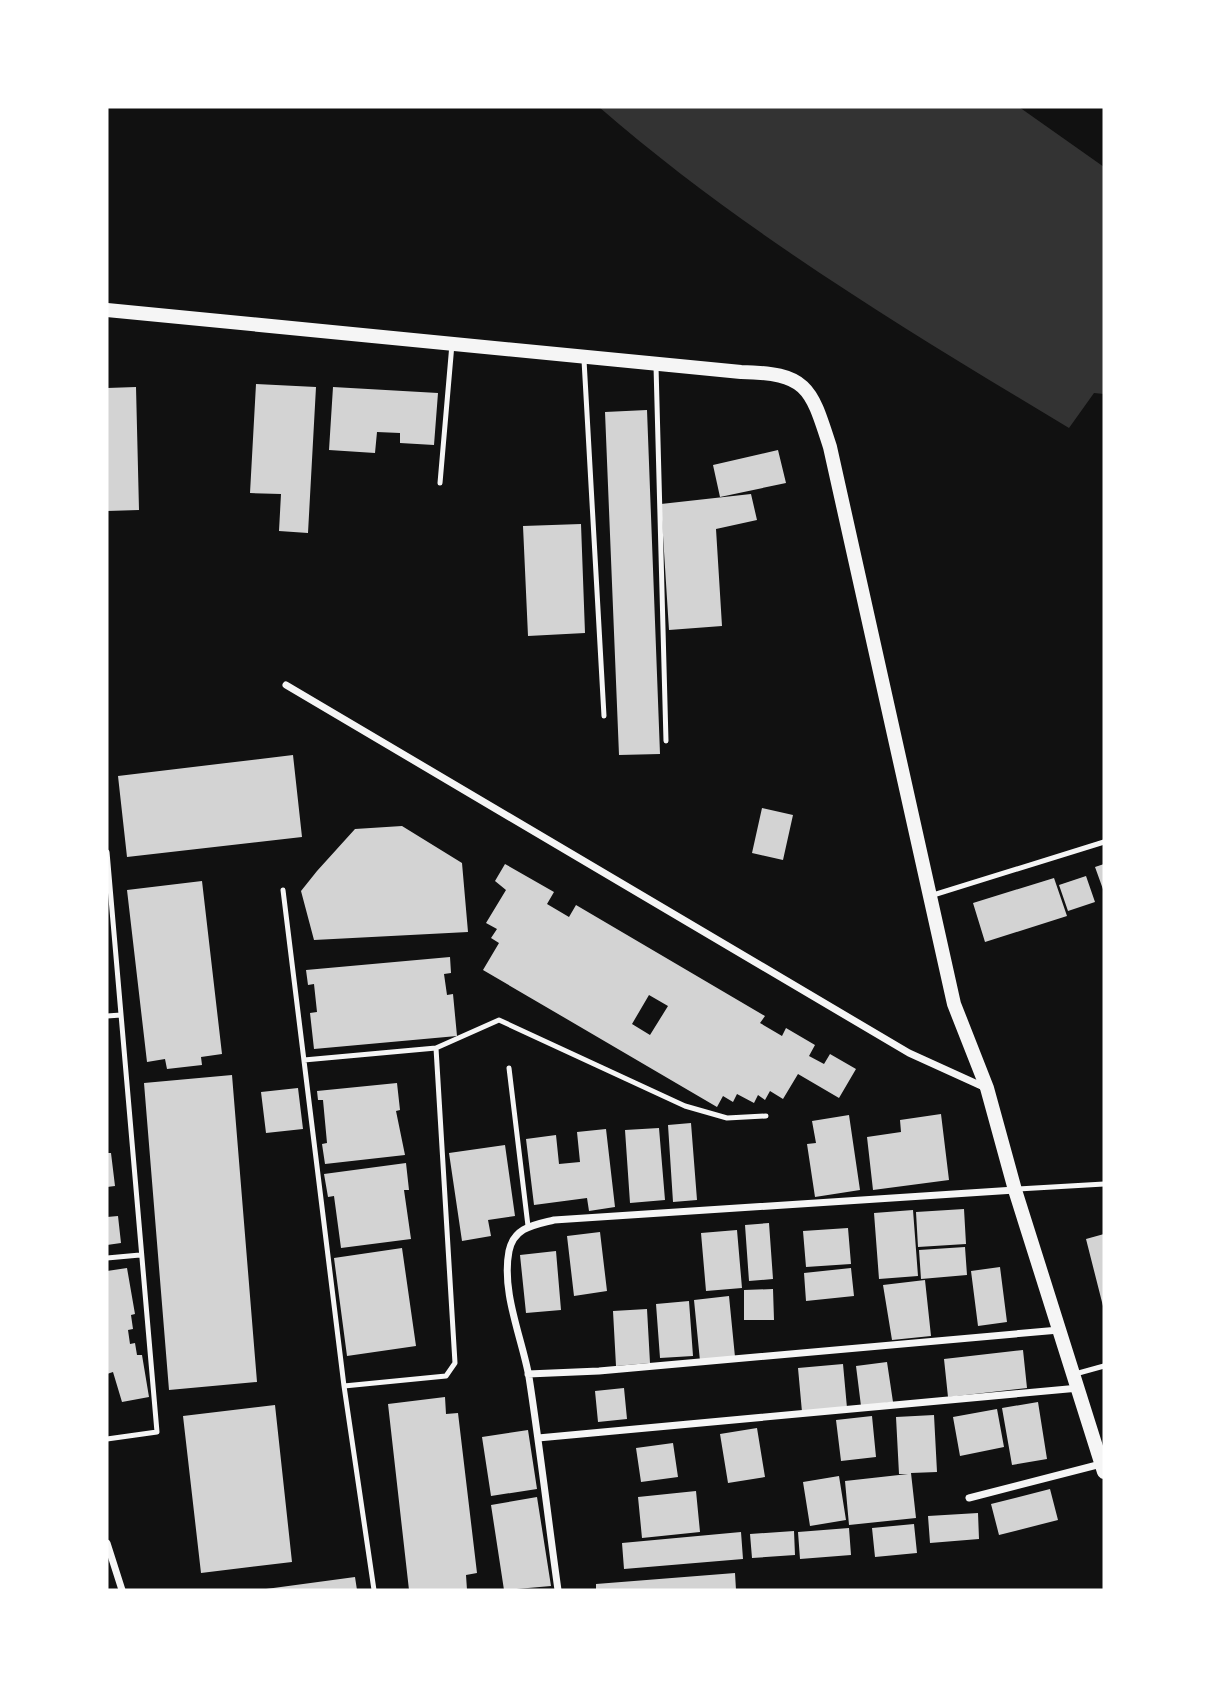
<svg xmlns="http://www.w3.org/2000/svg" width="1211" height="1697" viewBox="0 0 1211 1697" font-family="'Crimson Pro',serif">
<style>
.water{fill:#333}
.building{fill:#d3d3d3;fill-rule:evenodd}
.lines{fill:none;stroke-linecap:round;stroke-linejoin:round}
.service{stroke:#f5f5f5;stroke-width:5}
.minor{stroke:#f5f5f5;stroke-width:7}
.secondary{stroke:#f5f5f5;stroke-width:14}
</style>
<rect width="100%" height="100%" fill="#111"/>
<path class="water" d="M599,107H1019L1104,167V394L1094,393L1069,428C906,330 743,232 599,107Z"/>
<path class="building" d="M256,384L316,387L308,533L279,531L281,494L250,493Z
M136,387L139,510L107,511V388Z
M333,387L438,393L434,445L400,443V433L377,432L375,453L329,450Z
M647,410L660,754L619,755L605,412Z
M778,450L786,483L720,497L713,465Z
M751,494L757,520L716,529L722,626L669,630L661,504Z
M581,524L585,633L528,636L523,526Z
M293,755L302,837L127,857L118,776Z
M762,808L793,815L783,860L752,853Z
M402,826L462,863L468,932L314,940L301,891L317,871L355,829Z
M505,864L554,892L547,904L569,917L576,905L765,1016L760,1023L782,1036L786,1028L815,1045L809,1056L824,1064L830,1054L856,1069L839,1098L798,1074L783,1099L770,1091L765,1100L758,1095L754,1103L737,1094L733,1102L723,1096L717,1107L483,970L499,943L491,938L497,929L486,923L506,890L495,881ZM649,995L668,1006L650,1035L632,1024Z
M1104,864V892L1095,867Z
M1086,876L1095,902L1068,911L1059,885Z
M1054,878L1067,916L985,942L973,903Z
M202,881L222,1054L201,1057L202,1065L167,1069L165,1059L147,1062L127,890Z
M450,957L451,973L444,974L447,995L453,994L457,1036L314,1049L310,1013L317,1012L314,984L308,985L306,970Z
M232,1075L257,1382L169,1390L144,1083Z
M397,1083L400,1110L396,1111L405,1155L325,1164L322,1144L327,1143L323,1100H318L317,1091Z
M298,1088L303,1129L266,1133L261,1092Z
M941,1114L949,1180L873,1190L867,1137L901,1132L900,1120Z
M849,1115L860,1190L815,1197L807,1144L816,1143L812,1121Z
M691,1123L697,1200L673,1202L668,1125Z
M659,1128L665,1200L630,1203L625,1130Z
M606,1129L615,1207L589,1211L587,1198L534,1205L526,1139L556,1135L559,1164L580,1162L577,1132Z
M505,1145L515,1216L488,1220L491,1236L462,1241L449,1153Z
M107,1153H111L115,1186L107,1187Z
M406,1163L409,1190H404L411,1239L341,1248L334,1196L328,1197L324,1174Z
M964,1209L966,1244L918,1247L916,1212Z
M913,1210L918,1276L879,1279L874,1213Z
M118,1216L121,1243L107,1245V1217Z
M769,1223L773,1279L749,1281L745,1225Z
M848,1228L851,1264L806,1267L803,1231Z
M737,1230L742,1288L706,1291L701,1233Z
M600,1232L607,1291L574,1296L567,1236Z
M1104,1234V1306H1103L1086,1239Z
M965,1247L967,1275L921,1279L919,1250Z
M402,1248L416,1346L347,1356L334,1258Z
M556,1251L561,1310L526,1313L520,1255Z
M1000,1267L1007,1322L978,1326L971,1271Z
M127,1268L135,1314L131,1315L133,1329L128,1330L130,1344L135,1343L137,1355H142L149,1397L122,1402L113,1372L107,1374V1271Z
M851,1268L854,1296L806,1301L804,1273Z
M925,1280L931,1336L892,1340L883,1285Z
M773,1289L774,1320H744V1290Z
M729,1296L735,1357L700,1361L694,1300Z
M689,1301L693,1356L660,1358L656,1304Z
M647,1309L650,1363L616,1366L613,1311Z
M1023,1350L1027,1388L948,1397L944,1359Z
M887,1362L893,1402L861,1406L856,1366Z
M843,1364L847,1408L802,1412L798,1368Z
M624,1388L627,1419L598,1422L595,1391Z
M445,1397L446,1414L458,1413L477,1573L466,1575L467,1590H409L388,1404Z
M1038,1402L1047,1459L1012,1465L1002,1408Z
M275,1405L292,1562L201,1573L183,1416Z
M997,1409L1004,1447L960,1456L953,1417Z
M934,1415L937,1472L911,1473L916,1518L849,1525L845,1481L908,1474H899L896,1417Z
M872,1416L876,1457L841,1461L836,1420Z
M757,1428L765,1477L728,1483L720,1434Z
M528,1430L537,1489L491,1496L482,1437Z
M673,1443L678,1477L641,1482L636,1448Z
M839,1476L846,1520L810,1526L803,1482Z
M1050,1489L1058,1520L999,1535L991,1504Z
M696,1491L700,1532L642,1538L638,1497Z
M537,1497L551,1586L504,1590L491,1505Z
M978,1513L979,1539L930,1543L928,1516Z
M914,1524L917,1553L875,1557L872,1528Z
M849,1528L851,1555L800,1559L798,1532Z
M794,1531L795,1555L752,1558L750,1534Z
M741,1532L743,1559L624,1569L622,1543Z
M735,1573L736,1590H596V1584Z
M355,1577L357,1590H266V1589Z"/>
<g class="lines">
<path class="service" d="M584,360L604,716
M656,366L666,741
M440,483L452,344
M107,852L157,1432L107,1439
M283,890L344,1386L374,1590
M930,896L1104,842
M107,1016L121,1015
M304,1060L436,1048
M509,1068L528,1226
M1018,1189L1104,1184
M107,1258L140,1255
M1075,1374L1104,1366
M344,1386L446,1376L455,1363L436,1048L499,1020L685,1106L727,1118L766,1116"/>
<path class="minor" d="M286,685L909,1053L986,1088
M528,1374L599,1371L1059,1330
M538,1438L1079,1388
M969,1498L1101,1464
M107,1543L122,1590
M558,1590C548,1519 540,1448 529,1377C522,1338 501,1292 509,1251C514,1227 534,1225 554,1220L1015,1190"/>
<path class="secondary" d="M107,310L741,372C808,373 811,388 830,447L954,1004L987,1088L1015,1190L1104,1472"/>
</g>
<rect width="1211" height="1697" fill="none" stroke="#ffffff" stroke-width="217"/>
</svg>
